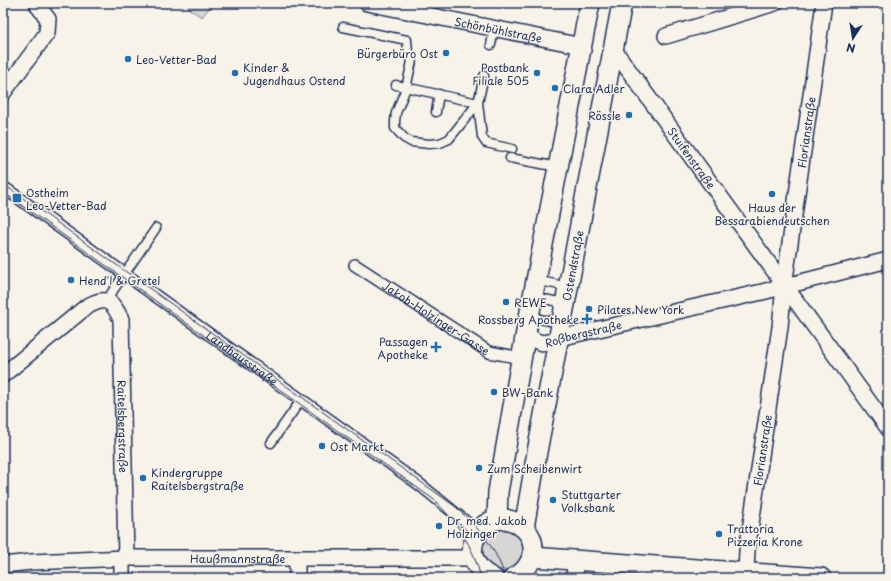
<svg xmlns="http://www.w3.org/2000/svg" width="891" height="581" viewBox="0 0 891 581" font-family="'Playpen Sans',sans-serif">
<style>
.green{fill:#d7d6d4;stroke:#798299}
.lines{fill:none;stroke-linecap:round;stroke-linejoin:round}
.service-casing{stroke:#1b2f5e;stroke-width:11}
.pedestrian-casing{stroke:#1b2f5e;stroke-width:14}
.minor-casing{stroke:#1b2f5e;stroke-width:18}
.tertiary-casing{stroke:#1b2f5e;stroke-width:22}
.service{stroke:#f7f3e8;stroke-width:8}
.pedestrian{stroke:#f7f3e8;stroke-width:11}
.minor{stroke:#f7f3e8;stroke-width:15}
.tertiary{stroke:#f7f3e8;stroke-width:19}
.tram{stroke:#1b2f5e;stroke-width:1}
.poi-dot{fill:#1f6fb2;stroke:#f7f3e8;stroke-width:1.5}
.labels{text-anchor:middle;dominant-baseline:central;stroke-width:3;stroke-linejoin:round;paint-order:stroke}
.street-label{font-size:11px;fill:#1b2f5e;stroke:#f7f3e8}
.poi-label{font-size:11px;fill:#1b2f5e;stroke:#f7f3e8;text-anchor:start}
</style>
<rect width="100%" height="100%" fill="#f7f3e8"/>
<filter id="ink" filterUnits="userSpaceOnUse"><feTurbulence type="fractalNoise" baseFrequency=".025" numOctaves="2"/><feDisplacementMap in="SourceGraphic" scale="8" xChannelSelector="R" yChannelSelector="G"/><feConvolveMatrix kernelMatrix="1 2 1 2 8 2 1 2 1" color-interpolation-filters="sRGB"/></filter>
<g filter="url(#ink)">
<path class="green" d="M187,3H213L202,17L189,9Z
M483 550a20 20 0 1 1 40 0a20 20 0 1 1-40 0Z"/>
<g class="lines">
<defs>
<path id="service" d="M343,27L407,40L408,52L412,61L406,88L396,113L395,121V128L404,138L411,142L429,144L440,143L449,139L478,103L484,76
M491,45L494,29
M396,85L478,103L482,137L486,143L512,149
M436,112L439,94
M510,158L558,167
M536,280L568,287
M533,297L565,303
M106,301L156,228
M529,317L561,323
M271,443L301,400"/>
<g id="pedestrian">
<path id="s1" d="M3,187L419,484L478,532"/>
<path id="s2" d="M355,265L489,352L522,358"/>
</g>
<g id="minor">
<path id="s3" d="M367,3L582,46"/>
<path d="M666,36L775,3"/>
<path id="s4" d="M614,50L888,428"/>
<path d="M3,93L47,33L48,19L38,6L40,3"/>
<path id="s5" d="M526,332C537,345 544,345 559,338L762,292L888,260"/>
<path id="s6" d="M3,375L86,307C106,296 111,299 121,319L126,558"/>
<path d="M122,558V578"/>
<path d="M297,558V578"/>
<path d="M574,560L575,578"/>
<path id="s7" d="M3,565L31,562L126,558H474"/>
<path id="s8" d="M746,572L747,551L780,327L784,286L824,3"/>
</g>
<g id="tertiary">
<path d="M497,520L498,492L526,332L590,3"/>
<path id="s9" d="M524,528L537,452L622,3"/>
<path d="M532,557L821,578"/>
<path d="M493,578C448,557 486,499 521,526C530,532 534,542 533,553C531,564 523,574 513,578"/>
</g>
</defs>
<use href="#service" class="service-casing"/>
<use href="#pedestrian" class="pedestrian-casing"/>
<use href="#minor" class="minor-casing"/>
<use href="#tertiary" class="tertiary-casing"/>
<use href="#service" class="service"/>
<use href="#pedestrian" class="pedestrian"/>
<use href="#minor" class="minor"/>
<use href="#tertiary" class="tertiary"/>
<path class="tram" d="M3,184L456,507C478,529 497,547 505,578
M3,192L433,499C457,522 473,545 481,578"/>
</g>
</g>
<g class="poi-dot">
<circle cx="446" cy="53" r="4"/>
<circle cx="128" cy="59" r="4"/>
<circle cx="235" cy="73" r="4"/>
<circle cx="537" cy="73" r="4"/>
<circle cx="555" cy="88" r="4"/>
<circle cx="629" cy="115" r="4"/>
<circle cx="772" cy="194" r="4"/>
<rect x="12" y="193" width="10" height="10" rx="2"/>
<circle cx="71" cy="280" r="4"/>
<circle cx="506" cy="302" r="4"/>
<circle cx="589" cy="309" r="4"/>
<path d="M585 313h4v4h4v4h-4v4h-4v-4h-4v-4h4z"/>
<path d="M434 341h4v4h4v4h-4v4h-4v-4h-4v-4h4z"/>
<circle cx="494" cy="392" r="4"/>
<circle cx="322" cy="446" r="4"/>
<circle cx="479" cy="468" r="4"/>
<circle cx="143" cy="478" r="4"/>
<circle cx="553" cy="500" r="4"/>
<circle cx="439" cy="526" r="4"/>
<circle cx="719" cy="534" r="4"/>
</g>
<g class="labels">
<g class="street-label">
<text stroke="none"><textPath href="#s3" startOffset="134">Schönbühlstraße</textPath></text>
<text stroke="none"><textPath href="#s8" startOffset="444">Florianstraße</textPath></text>
<text stroke="none"><textPath href="#s4" startOffset="133">Stuifenstraße</textPath></text>
<text stroke="none"><textPath href="#s9" startOffset="267">Ostendstraße</textPath></text>
<text stroke="none"><textPath href="#s2" startOffset="97">Jakob-Holzinger-Gasse</textPath></text>
<text stroke="none"><textPath href="#s5" startOffset="62">Roßbergstraße</textPath></text>
<text stroke="none"><textPath href="#s1" startOffset="294">Landhausstraße</textPath></text>
<text stroke="none"><textPath href="#s6" startOffset="260">Raitelsbergstraße</textPath></text>
<text stroke="none"><textPath href="#s8" startOffset="123">Florianstraße</textPath></text>
<text stroke="none"><textPath href="#s7" startOffset="235">Haußmannstraße</textPath></text>
</g>
<g class="poi-label">
<text x="438" y="53" text-anchor="end">Bürgerbüro Ost</text>
<text x="136" y="59">Leo-Vetter-Bad</text>
<text x="243" y="67">Kinder &amp;<tspan x="243" dy="13">Jugendhaus Ostend</tspan></text>
<text x="529" y="67" text-anchor="end">Postbank<tspan x="529" dy="13">Filiale 505</tspan></text>
<text x="563" y="88">Clara Adler</text>
<text x="621" y="115" text-anchor="end">Rössle</text>
<text x="26" y="192">Ostheim<tspan x="26" dy="13">Leo-Vetter-Bad</tspan></text>
<text x="772" y="207" text-anchor="middle">Haus der<tspan x="772" dy="13">Bessarabiendeutschen</tspan></text>
<text x="79" y="280">Hend'l &amp; Gretel</text>
<text x="514" y="302">REWE</text>
<text x="597" y="309">Pilates New York</text>
<text x="579" y="319" text-anchor="end">Rossberg Apotheke</text>
<text x="428" y="341" text-anchor="end">Passagen<tspan x="428" dy="13">Apotheke</tspan></text>
<text x="502" y="392">BW-Bank</text>
<text x="330" y="446">Ost Markt</text>
<text x="487" y="468">Zum Scheibenwirt</text>
<text x="151" y="472">Kindergruppe<tspan x="151" dy="13">Raitelsbergstraße</tspan></text>
<text x="561" y="494">Stuttgarter<tspan x="561" dy="13">Volksbank</tspan></text>
<text x="447" y="520">Dr. med. Jakob<tspan x="447" dy="13">Holzinger</tspan></text>
<text x="727" y="528">Trattoria<tspan x="727" dy="13">Pizzeria Krone</tspan></text>
</g>
</g>
<rect width="891" height="581" fill="none" stroke="#f7f3e8" stroke-width="16"/>
<rect x="8" y="8" width="875" height="565" fill="none" stroke="#1b2f5e" stroke-width="1.5" filter="url(#ink)"/>
<g transform="translate(853 38) rotate(192)" stroke="#f7f3e8" stroke-width="3" paint-order="stroke">
<path d="M0-3L7 15L0 10L-7 15Z" fill="#1b2f5e"/>
<text y="-6" font-size="11" font-weight="bold" text-anchor="middle" fill="#1b2f5e">N</text>
</g>
</svg>
